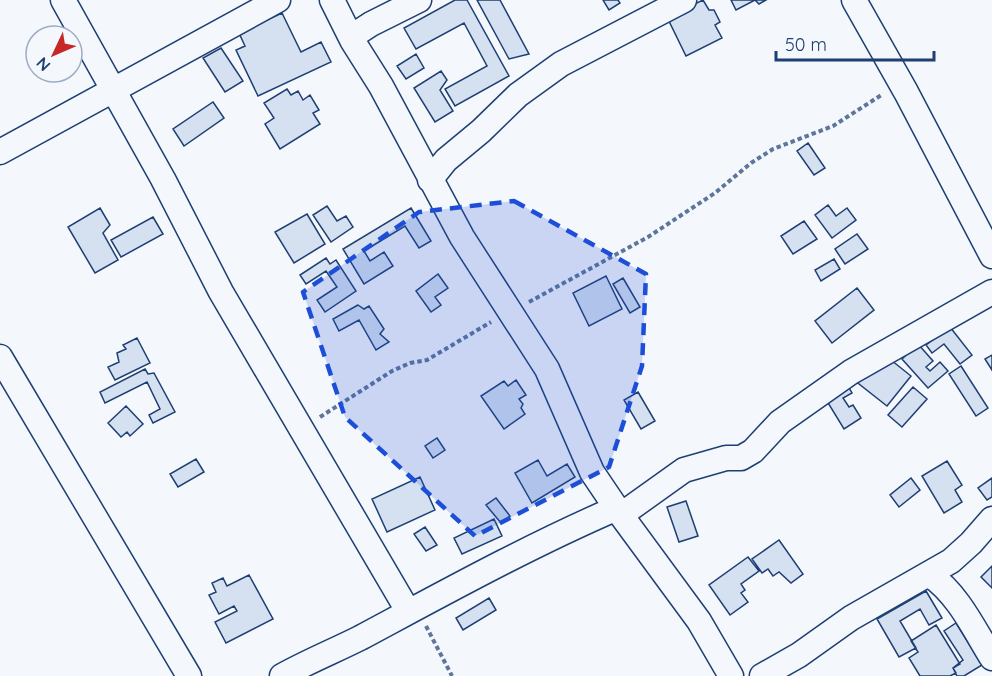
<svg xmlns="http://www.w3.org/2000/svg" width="992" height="676" viewBox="0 0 992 676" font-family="Quicksand,sans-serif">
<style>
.building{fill:#d5e0f0;stroke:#1d3f73;stroke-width:1.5}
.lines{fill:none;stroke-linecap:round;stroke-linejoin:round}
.minor-casing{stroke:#1d3f73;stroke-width:27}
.path{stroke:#5e769c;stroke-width:4;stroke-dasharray:4.5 3;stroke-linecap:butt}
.minor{stroke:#f4f7fb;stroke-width:24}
.marked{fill:#1d4ed8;fill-opacity:0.2;stroke:#1d4ed8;stroke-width:4.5;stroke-dasharray:12 8;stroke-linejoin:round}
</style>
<rect width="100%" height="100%" fill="#f4f7fb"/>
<path class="building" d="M455,0H467L509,76L455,106L445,89L487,66L464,23L416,49L404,28Z
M477,0H500L529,54L509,59Z
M603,0H618L620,3L609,10Z
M703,0L709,10H714L720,22L715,25L722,38L686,56L667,17Z
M731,0H766L759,4L755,0L736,10Z
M282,13L301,52L321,42L331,62L258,96L236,50L245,46L239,33Z
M221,48L243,81L225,92L203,58Z
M416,54L424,68L406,79L397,66Z
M441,71L447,80L440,90L453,111L435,122L414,88Z
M287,89L291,95L298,91L303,100L310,95L319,110L313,113L320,124L280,149L265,124L274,118L264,103Z
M213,102L224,118L184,146L173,129Z
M808,143L825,168L814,175L797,151Z
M828,205L836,216L847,208L856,220L832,238L815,215Z
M327,206L337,221L346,216L353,227L331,242L313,215Z
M100,208L110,225L103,233L118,260L95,273L68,227Z
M411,208L431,241L419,248L405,226L364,251L370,261L384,252L393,266L364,284L343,249Z
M307,214L325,244L294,263L275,232Z
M153,217L163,234L121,257L111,240Z
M804,221L817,239L793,254L781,236Z
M857,234L868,249L845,264L835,249Z
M326,258L330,264L336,260L356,291L325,312L317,300L337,287L326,271L306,284L300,275Z
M834,259L840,269L821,281L815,270Z
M438,274L448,288L435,297L441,305L431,312L416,291Z
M606,276L622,309L589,326L573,293Z
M623,278L640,307L630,313L613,284Z
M857,288L874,310L832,343L815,321Z
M358,305L364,309L369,306L384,329L380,334L389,342L376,350L359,320L339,331L333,319Z
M950,327L972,355L960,364L944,344L932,353L926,345Z
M137,338L150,363L115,380L108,367L119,362L117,353L126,349L123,345Z
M918,344L933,361L926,367L930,371L940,362L948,371L928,388L902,359Z
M992,355V370L985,359Z
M886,356L911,376L887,406L854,380Z
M961,366L988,408L976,416L949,374Z
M145,369L148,374L154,373L175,412L153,423L149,415L160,409L147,382L105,403L100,392Z
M844,379L852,393L843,398L849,407L853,405L861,418L844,429L822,393Z
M516,380L526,395L519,399L523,404L521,408L525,414L504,429L481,396L504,381L508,386Z
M913,387L927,399L902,427L888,415Z
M638,392L655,421L641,429L624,400Z
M126,406L143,424L130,436L127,432L121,437L108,423Z
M437,438L445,450L433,458L425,446Z
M196,459L204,472L178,487L170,474Z
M538,460L547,476L567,464L575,477L532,503L515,473Z
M947,461L962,485L955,490L962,502L944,513L922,476Z
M420,477L435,510L387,532L372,499Z
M911,478L920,490L899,507L890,495Z
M992,478V497L987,500L978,488Z
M496,498L510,516L501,523L486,505Z
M686,501L698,536L679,542L667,507Z
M494,519L502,536L462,554L454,538Z
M425,527L437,545L426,551L414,534Z
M779,540L803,574L791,583L779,572L773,576L768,569L762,573L752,559Z
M748,557L759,571L741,584L745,590L741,593L748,602L730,615L709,585Z
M992,566V588L981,577Z
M249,575L273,619L226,643L215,622L237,611L234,606L219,614L209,595L216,592L212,583L223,578L227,586Z
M926,591L942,618L929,625L920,609L900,621L916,648L899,657L877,619Z
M489,598L496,610L463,630L456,618Z
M956,623L982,665L964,676H957L953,668L963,660L944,631Z
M936,625L960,664L953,668L956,673L950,676H920L909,658L918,652L911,641Z"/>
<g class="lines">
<defs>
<path id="minor" d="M63,0L163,179L221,292L408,611
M332,0L352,40L381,86L462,237L547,369L592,472L621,515L699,621L731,676
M854,0L906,92L992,256
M351,37L371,24L419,0
M0,152L278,0
M430,180L446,160L481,131L518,95L561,64L684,0
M0,357L189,676
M621,515L684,470L726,458H741L753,451L780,422L851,372L992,292
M930,575C958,594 974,629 992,658
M282,676C307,662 334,651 360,638C444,593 529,546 617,508
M762,676L799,655L851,618L951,561L971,543L992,519"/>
</defs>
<use href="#minor" class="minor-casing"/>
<path class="path" d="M529,302L648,237L715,193L751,163L773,149L833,126L883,94
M320,417L392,371L410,363L427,360L491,322
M426,626L452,676"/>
<use href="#minor" class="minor"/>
</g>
<path class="marked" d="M514,201L646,274L642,366L609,467L475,536L345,417L303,292L419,212Z"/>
<g transform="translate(54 54) rotate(226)"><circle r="28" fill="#f4f7fb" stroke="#9eadc5" stroke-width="1.5"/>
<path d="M0-4.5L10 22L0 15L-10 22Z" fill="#c62828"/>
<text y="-9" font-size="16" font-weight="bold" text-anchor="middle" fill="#1d3f73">N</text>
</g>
<path d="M776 51v9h158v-9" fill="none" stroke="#1d3f73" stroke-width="3"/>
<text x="785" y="51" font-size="18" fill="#1d3f73" stroke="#f4f7fb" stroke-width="4.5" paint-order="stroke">50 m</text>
</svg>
